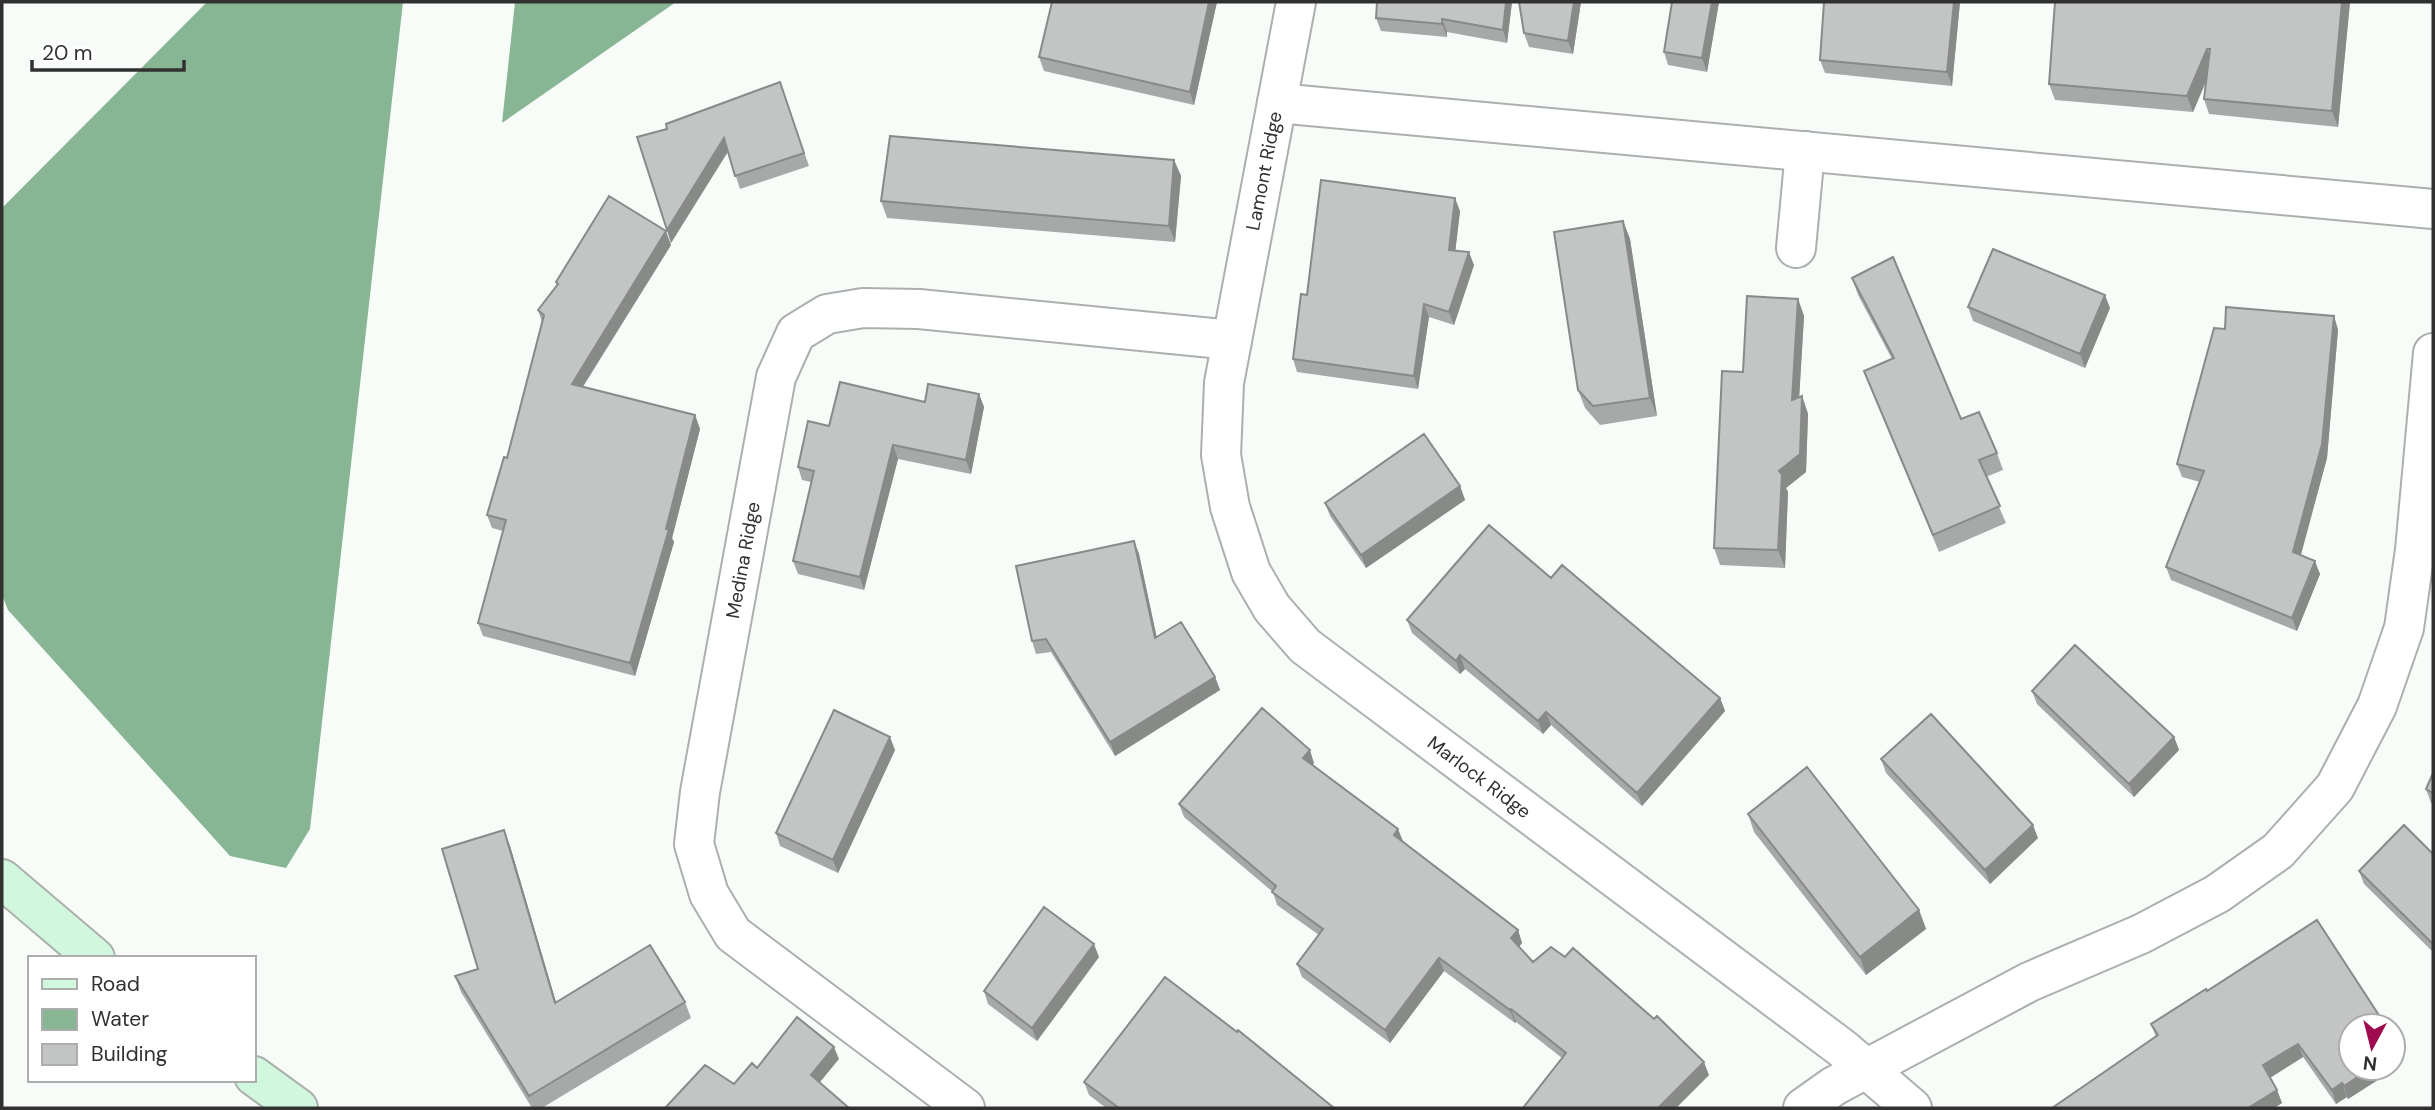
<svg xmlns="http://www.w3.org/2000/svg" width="2435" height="1110" viewBox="0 0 2435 1110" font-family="'DM Sans',sans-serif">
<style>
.water{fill:#88b594}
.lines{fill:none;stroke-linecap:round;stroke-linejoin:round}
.street-casing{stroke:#acb0ad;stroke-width:42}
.secondary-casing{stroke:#acb0ad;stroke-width:42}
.street{stroke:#fff;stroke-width:38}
.secondary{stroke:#d1f7df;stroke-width:38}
.wall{fill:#a7a9a8}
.shaded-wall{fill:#888a88}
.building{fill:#c2c5c3;stroke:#888a88;stroke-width:2}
.labels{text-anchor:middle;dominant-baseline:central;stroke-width:7;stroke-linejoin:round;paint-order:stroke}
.street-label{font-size:19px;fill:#303130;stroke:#fff}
</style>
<rect width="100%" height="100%" fill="#f8fcf9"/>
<path class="water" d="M207,2H403L310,829L286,868L230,856L8,610L2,595V208Z
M515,2H676L502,123Z"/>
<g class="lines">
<defs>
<g id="street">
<path id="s1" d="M1296,2L1224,383L1221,455L1230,507L1251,572L1272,608L1305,646L1843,1049L1912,1108"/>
<path d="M1277,103L2433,209"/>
<path d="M1796,248L1805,151"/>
<path id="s2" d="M965,1108L733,934L709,894L694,844L700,792L776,377L796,333L827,314L863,308L919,309L1232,340"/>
<path d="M1803,1108L1834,1086L2029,982L2141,934L2217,894L2278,851L2335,787L2377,706L2404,628L2415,550L2433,353"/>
</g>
<path id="secondary" d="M2,879L95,958
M254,1076L298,1108"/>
</defs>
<use href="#street" class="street-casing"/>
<use href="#secondary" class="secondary-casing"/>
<use href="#street" class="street"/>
<use href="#secondary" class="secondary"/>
</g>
<path class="wall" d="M1052,2H1217L1194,105L1044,71L1039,57Z
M1512,2L1507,43L1447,32V37L1381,31L1376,18Z
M1519,2H1581L1573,54L1529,47L1524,33Z
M1719,2L1707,72L1668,65L1664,52Z
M1960,2L1952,86L1825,73L1820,60Z
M2350,2L2338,127L2209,114L2204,99L2206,82L2193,112L2055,100L2049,84Z
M780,82L809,166L740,189L728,152L671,243L667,230V129Z
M1174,160L1181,176L1175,242L887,218L881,201Z
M1460,211L1455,251L1474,265L1454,325L1429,317L1418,389L1297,372L1293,359L1307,295Z
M1623,221L1630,239L1657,416L1600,425L1585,408L1578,390Z
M671,245L583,387L695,415L700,429L672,538L674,542L635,676L483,636L478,623L503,531L492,528L487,515L507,458L542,322L538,310L557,285L556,282Z
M1852,278L1961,419L1997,453L2003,470L1986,477L2006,523L1939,552L1864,371L1892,359L1858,295Z
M1798,299L1804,316L1799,397L1802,396L1808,414L1806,472L1786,488L1788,492L1785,568L1720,565L1714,548L1743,372Z
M1968,307L2110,308L2085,368L1973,321Z
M2334,316L2338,330L2327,458L2300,555L2320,574L2297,631L2171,580L2166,567L2200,482L2182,477L2177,464L2225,329Z
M979,394L984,407L971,474L898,459L864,590L798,574L793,561L811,482L802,480L798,467L829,426Z
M1460,486L1465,500L1366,568L1330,516L1325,503Z
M1134,541L1139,554L1156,637L1215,677L1220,690L1115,756L1051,652L1036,654L1032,641Z
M1551,578L1720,698L1725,711L1642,806L1551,725L1543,734L1465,669L1460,674L1412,633L1407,620Z
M2032,691L2174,737L2179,750L2134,797L2037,704Z
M895,750L838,873L780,846L776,833Z
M1881,759L2038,838L1990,884L1886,773Z
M1314,763L1312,766L1403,842L1518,930L1522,943L1519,947L1533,962L1709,1075L1676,1108H1523L1562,1058L1516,1022L1515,1023L1444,971L1390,1043L1302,977L1297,964L1319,935L1277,905L1273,892L1184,817L1179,804Z
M2433,773V804L2431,803L2426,789Z
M1748,814L1919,910L1926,929L1866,975L1754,832Z
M510,846L556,1003L685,1002L691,1018L542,1108H532L461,992L455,976L478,969Z
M2433,854V952L2364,884L2359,871Z
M1099,957L1037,1041L988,1004L984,991Z
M2207,991L2398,1045L2403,1058L2394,1066L2395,1069L2348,1099L2347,1097L2336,1104L2303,1057L2270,1078L2277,1090L2282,1103L2274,1108H2052L2156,1037L2151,1024Z
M1084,1082L1334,1108H1106L1089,1095Z"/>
<path class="shaded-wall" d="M1209,2H1217L1194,105L1190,92Z
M1506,2H1512L1507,43L1503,30Z
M1574,2H1581L1573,54L1568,41Z
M1712,2H1719L1707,72L1702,58Z
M1954,2H1960L1952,86L1947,72Z
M2342,2H2350L2338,127L2332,111Z
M1442,19L1447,32V37L1442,24Z
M2207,49L2213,64L2193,112L2187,96Z
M724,138L728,151L671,243L667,230Z
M1174,160L1181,176L1175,242L1169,226Z
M1455,198L1460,211L1454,263L1449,250Z
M1623,221L1630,239L1657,416L1650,398Z
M666,231L671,245L576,397L572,384Z
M1469,252L1474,265L1454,325L1449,312Z
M2105,295L2110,308L2085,368L2080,354Z
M1798,299L1804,316L1798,418L1792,400Z
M1424,304L1429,317L1418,389L1414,376Z
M2334,316L2338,330L2327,458L2298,566L2293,552Z
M979,394L984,407L971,474L966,460Z
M1802,396L1808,414L1806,472L1786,488L1788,492L1785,568L1778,550L1779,471Z
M695,415L700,429L672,538L674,542L635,676L630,663L666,529Z
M893,445L898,459L864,590L860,577Z
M1460,486L1465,500L1366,568L1361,555Z
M1134,541L1139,554L1160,652L1155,638Z
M2315,561L2320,574L2297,631L2292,618Z
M1460,655L1465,669L1460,674L1456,661Z
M1215,677L1220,690L1115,756L1110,742Z
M1720,698L1725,711L1642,806L1637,793Z
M1546,712L1551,725L1543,734L1538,721Z
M890,737L895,750L838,873L833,860Z
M2174,737L2179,750L2134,797L2129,784Z
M1310,750L1314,763L1307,771L1303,758Z
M2033,825L2038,838L1990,884L1985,870Z
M1398,829L1403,841L1394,835Z
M504,830L510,846L561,1019L555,1003Z
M1919,910L1926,929L1866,975L1860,957Z
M1518,930L1522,943L1515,951L1511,938Z
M1094,944L1099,957L1037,1041L1032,1028Z
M1439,958L1444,971L1390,1043L1385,1030Z
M1511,1009L1516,1022L1515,1023L1510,1010Z
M2298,1044L2303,1057L2268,1079L2263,1065Z
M2398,1045L2403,1058L2394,1066L2395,1069L2348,1099L2344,1086L2371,1068H2393V1049Z
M834,1047L839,1059L816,1087L811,1075Z
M1704,1062L1709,1075L1676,1108H1658Z
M2342,1083L2347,1097L2336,1104L2332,1090Z
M2277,1090L2282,1103L2274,1108H2248Z"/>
<path class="building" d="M1052,2H1209L1190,92L1039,57Z
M1377,2H1506L1503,30L1442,19V24L1376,18Z
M1519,2H1574L1568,41L1524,33Z
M1672,2H1712L1702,58L1664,52Z
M1824,2H1954L1947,72L1820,60Z
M2055,2H2342L2332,111L2204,99L2210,49H2207L2187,96L2049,84Z
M780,82L804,153L735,176L724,138L667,230L637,137L667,129L666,124Z
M890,136L1174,160L1169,226L881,201Z
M1321,180L1455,198L1449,250L1469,252L1449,312L1424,304L1414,376L1293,359L1301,294L1307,295Z
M609,196L666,231L572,384L695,415L666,529H669L630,663L478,623L506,520L487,515L504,457L507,458L544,315L538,310L558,284L556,282Z
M1623,221L1650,398L1593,406L1578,390L1554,232Z
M1993,249L2105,295L2080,354L1968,307Z
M1893,257L1961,419L1979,412L1997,453L1979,460L2000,506L1933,535L1864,371L1894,358L1852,278Z
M1747,296L1798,299L1792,400L1802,396L1800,454L1779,471L1782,475L1778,550L1714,548L1722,371L1743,372Z
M2226,307L2334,316L2322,444L2293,552L2315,561L2292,618L2166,567L2204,471L2177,464L2214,328L2225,329Z
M840,382L925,402L928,384L979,394L966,460L893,445L860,577L793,561L814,471L798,467L808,421L829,426Z
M1424,434L1460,486L1361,555L1325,503Z
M1489,525L1551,578L1562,565L1720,698L1637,793L1546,712L1538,721L1460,655L1456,661L1407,620Z
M1134,541L1155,638L1181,622L1215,677L1110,742L1046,639L1032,641L1016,566Z
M2075,645L2174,737L2129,784L2032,691Z
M1262,708L1310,750L1303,758L1398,829L1394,835L1518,930L1511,938L1533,962L1551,947L1565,957L1573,948L1654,1019L1657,1016L1704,1062L1658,1108H1523L1566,1053L1511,1009L1510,1010L1439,958L1385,1030L1297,964L1323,929L1272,892L1276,886L1179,804Z
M834,710L890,737L833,860L776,833Z
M1931,714L2033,825L1985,870L1881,759Z
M1807,767L1919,910L1860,957L1748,814Z
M2433,773V793L2426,789Z
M2404,825L2433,854V944L2359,871Z
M504,830L555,1003L650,945L685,1002L529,1096L455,976L478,969L442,849Z
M1044,907L1094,944L1032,1028L984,991Z
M2317,920L2386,1026H2351V1068H2371L2344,1086L2342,1083L2332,1090L2298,1044L2263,1065L2277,1090L2248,1108H2052L2158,1035L2151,1024L2206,989L2207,991Z
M1165,977L1237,1032L1238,1030L1334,1108H1119L1084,1082Z
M797,1017L834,1047L811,1075L849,1108H665L705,1065L734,1084L752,1063L757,1068Z
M2393,1037L2398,1045L2393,1049Z"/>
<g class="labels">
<g class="street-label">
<text transform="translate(1264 171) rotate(-79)">Lamont Ridge</text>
<text stroke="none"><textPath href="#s2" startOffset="677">Medina Ridge</textPath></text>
<text stroke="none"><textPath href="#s1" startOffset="891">Marlock Ridge</textPath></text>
</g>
</g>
<rect width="2435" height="1110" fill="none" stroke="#303130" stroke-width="7"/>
<rect x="28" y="956" width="228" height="126" fill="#ffffff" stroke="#acadac" stroke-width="2"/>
<rect x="42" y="979" width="35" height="10" fill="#d1f7df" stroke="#acadac" stroke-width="2"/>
<text x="91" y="991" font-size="21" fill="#303130">Road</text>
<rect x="42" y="1009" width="35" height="21" fill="#88b594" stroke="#acadac" stroke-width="2"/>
<text x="91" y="1026" font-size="21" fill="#303130">Water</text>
<rect x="42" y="1044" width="35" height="21" fill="#c2c5c3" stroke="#acadac" stroke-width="2"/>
<text x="91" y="1061" font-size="21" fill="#303130">Building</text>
<g transform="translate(2372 1047) rotate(187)"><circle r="33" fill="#ffffff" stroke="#acadac" stroke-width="2"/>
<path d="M0-5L12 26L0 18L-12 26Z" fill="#a00a4e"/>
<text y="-10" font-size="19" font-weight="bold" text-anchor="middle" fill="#303130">N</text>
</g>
<path d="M32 60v10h152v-10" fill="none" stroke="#303130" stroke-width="3.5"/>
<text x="42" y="60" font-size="21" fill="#303130" stroke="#ffffff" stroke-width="5" paint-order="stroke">20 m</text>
</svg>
